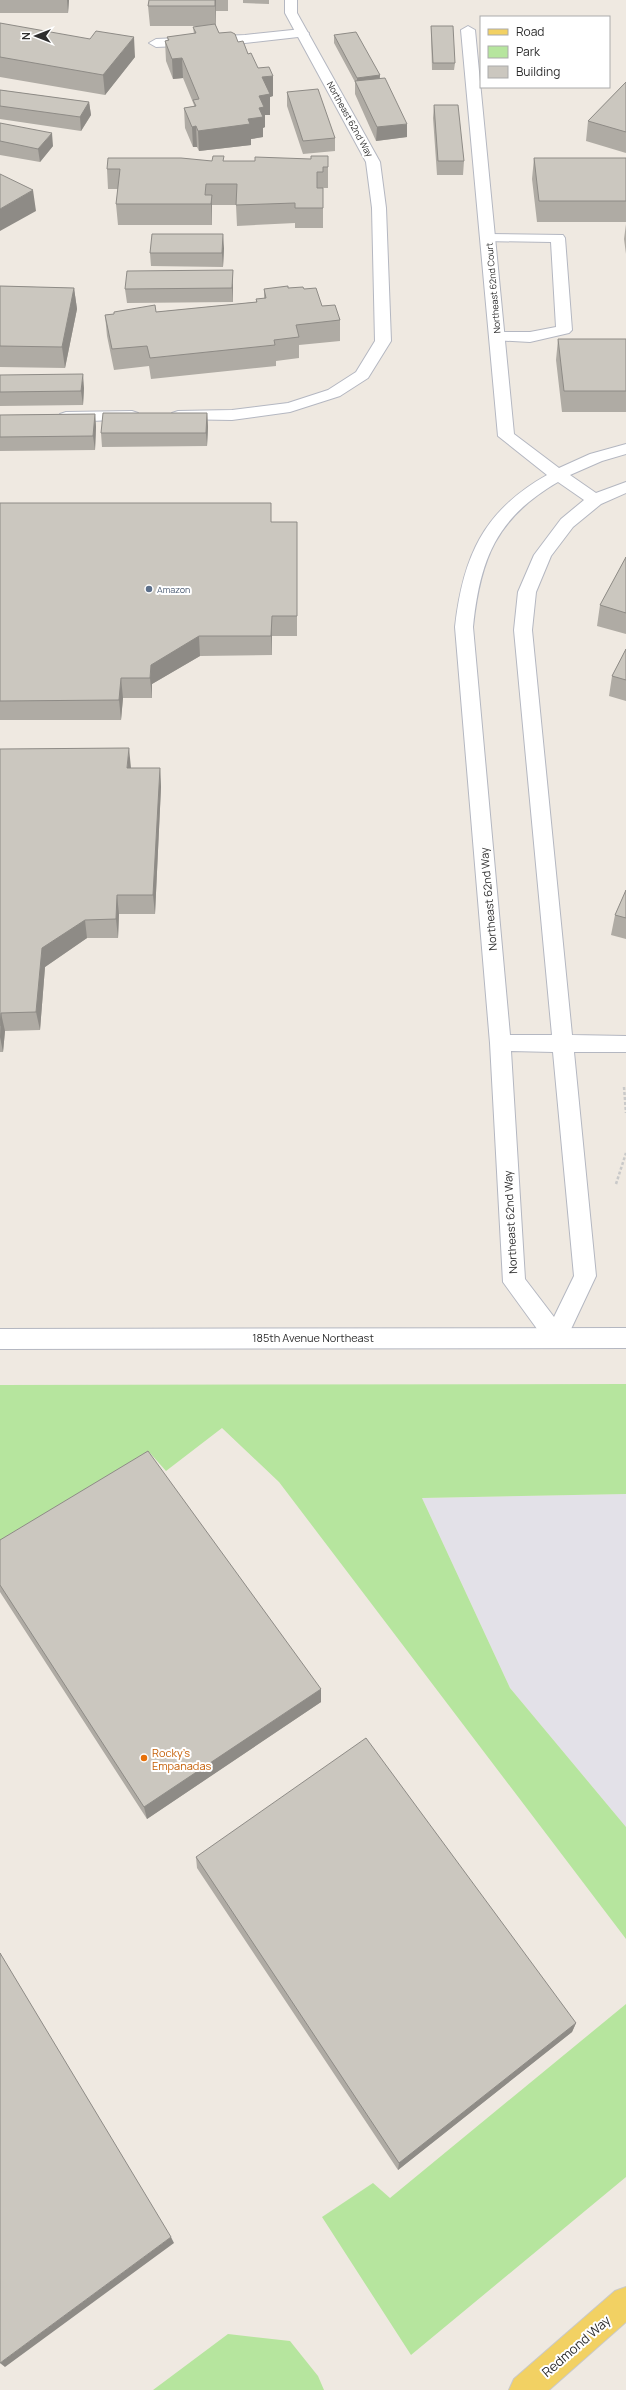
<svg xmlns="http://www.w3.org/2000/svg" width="626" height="2390" viewBox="0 0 626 2390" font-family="Manrope,sans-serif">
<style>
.industrial{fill:#e3e1e8}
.green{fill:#b6e59e}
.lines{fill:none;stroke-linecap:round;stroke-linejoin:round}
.service-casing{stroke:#b4b7c1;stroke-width:2}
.minor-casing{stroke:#b4b7c1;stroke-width:2}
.tertiary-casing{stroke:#b4b7c1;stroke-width:2}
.primary-casing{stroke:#c9c9c9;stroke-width:2}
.path{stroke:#c9c9c9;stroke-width:2.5;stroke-dasharray:3 2;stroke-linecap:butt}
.service{fill:#fff;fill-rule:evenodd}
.minor{fill:#fff;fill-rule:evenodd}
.tertiary{fill:#fff;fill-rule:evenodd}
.primary{fill:#f2d163;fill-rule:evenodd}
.wall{fill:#afaba4}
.shaded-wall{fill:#8e8b86}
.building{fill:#cbc7bf;stroke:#8e8b86}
.service-dot{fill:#5c6f8a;stroke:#fff;stroke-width:1.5}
.food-dot{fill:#e8710a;stroke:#fff;stroke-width:1.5}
.labels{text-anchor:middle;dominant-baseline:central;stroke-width:4;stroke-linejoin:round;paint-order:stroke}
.far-street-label{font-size:9px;fill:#2e2e2e;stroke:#fff}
.far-service-label{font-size:9px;fill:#4e5e75;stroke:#fff;text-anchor:start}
.street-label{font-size:11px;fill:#2e2e2e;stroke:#fff}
.food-label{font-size:11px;fill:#c56008;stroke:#fff;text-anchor:start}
.near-street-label{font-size:13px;fill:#2e2e2e;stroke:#fff}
</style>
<rect width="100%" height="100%" fill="#efe9e1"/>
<path class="industrial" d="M626,1494V1827L510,1688L422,1498Z"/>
<path class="green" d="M626,1384V1494L422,1498L510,1688L626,1827V1939L279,1482L222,1428L166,1471L150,1453L0,1543V1385Z
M626,2004V2177L411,2355L322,2217L373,2183L390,2198Z
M228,2334L290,2341L318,2376L324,2390H153Z"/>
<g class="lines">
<defs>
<path id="service" d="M302,29L309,33L307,36L245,43L156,47L149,43L156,39L245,35Z
M488,234L563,235L565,238L572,330L569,333L530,342L492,340L489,337L497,332H530L556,327L551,242L483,241L481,238Z"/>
<path id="minor" d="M285,0H297V13L380,162L386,208L391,341L368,378L340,396L290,412L232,420L172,419L170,416L172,413L178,411L232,410L288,403L328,390L356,372L375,341L372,208L366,162L285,13Z
M468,26L475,30L514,434L559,468L590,454L626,444V454L602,461L570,475L596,493L626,482V493L601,504L573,527L551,556L536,592L532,630L572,1035L626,1036V1052H574L596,1276L564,1344L556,1347L548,1344L503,1282L490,1043L455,627C463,557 483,511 547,475L498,436L461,30ZM558,482L584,500L561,519L534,555L518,592L514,630L552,1035H510L473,627C480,559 496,518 558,482ZM511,1051L553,1052L574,1276L554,1317L525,1279Z
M132,411L138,413L140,416L138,419L66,422L60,420L58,417L60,414L66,412Z"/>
<path id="tertiary" d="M626,1328V1348L0,1349V1329Z"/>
<path id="primary" d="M626,2287V2322L549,2390H509L514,2379L615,2291Z"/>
</defs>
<use href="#service" class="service-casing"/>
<use href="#minor" class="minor-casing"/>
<use href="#tertiary" class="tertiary-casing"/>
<use href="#primary" class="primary-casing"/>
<path class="path" d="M624,1087L626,1113
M616,1184L626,1153"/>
<use href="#service" class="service"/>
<use href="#minor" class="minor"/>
<use href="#tertiary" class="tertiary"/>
<use href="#primary" class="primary"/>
</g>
<path class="wall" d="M0,0H69L68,13H0Z
M149,0H228V11H216V26L219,33L238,42L248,54L258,68L273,76V96L270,97V115H265V127L263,128V137L251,139V145L199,151L197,147H193L185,128L184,108L194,106V105L183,78L173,79L166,61L165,41H168L167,37L194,34L193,27L201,26H150L148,6Z
M243,0H269V4L243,3Z
M0,23L135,57L105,95L0,77Z
M431,26L455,63L454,70H432L431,33Z
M334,35L380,75V78L407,137L376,141L355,94V82L334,43Z
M626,82V153L586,141L588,121Z
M0,90L89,102L91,115L81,131L0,119Z
M287,92L335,138V151L303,154L287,106Z
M434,105L464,161L463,175H437L433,118Z
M0,123L53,146L40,162L0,155Z
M328,156V188H323V228H295V223L237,226L236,205H212V225H118L116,204L118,189H108L107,169L212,161H255L311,159Z
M534,158H626V222H537L532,179Z
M626,224V254L624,239Z
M224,248L223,267L151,266L150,253Z
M233,284V302L127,303L125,289Z
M0,286L74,288L77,309L65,368L0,367Z
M288,288L304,289L322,306L340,320V341L299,345V358L276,361V366L151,379L149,366L114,370L107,336L105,315L156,312L256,302V299H264V289Z
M558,339H626V412H562L556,360Z
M0,375L84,388L83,405L0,406Z
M207,413L208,427L207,446L102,447L101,433Z
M95,414L96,427L95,450L0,451V415Z
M0,503L272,522H297V636H272V655L200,656L152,684V698H123L121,720H0Z
M626,557V634L597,626L600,605Z
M626,649V701L609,696L612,676Z
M0,749L131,768H160L161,787L155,914H119L118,938H87L45,967L40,1030L5,1031L3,1052H0Z
M626,890V939L611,935L615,915Z
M0,1540L321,1689V1702L147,1819L0,1592Z
M196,1857L576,2023L572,2032L398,2170L197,1868Z"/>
<path class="shaded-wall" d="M67,0H69L68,13Z
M215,0H216V26Z
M134,37L135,57L105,95L103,75Z
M182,58L183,78L173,79L172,59Z
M380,75L379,82L357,85V78Z
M273,76V96L270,97V115H265V127L263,128V137L251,139V145L199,151L198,131L248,119L259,96L262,77Z
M89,102L91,115L81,131L80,117Z
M407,124V137L376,141L377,127Z
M196,126L197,147H193L192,127Z
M52,133L53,146L40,162L38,149Z
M33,190L36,211L0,231V209Z
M212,195V225L211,204Z
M223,234L224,248L223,267L222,253Z
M233,270V302L232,288Z
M74,288L77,309L65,368L62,347Z
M83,374L84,388L83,405L81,391Z
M207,413L208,427L207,446L206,433Z
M95,414L96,427L95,450L93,436Z
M272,616V655L271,636Z
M199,636L200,656L152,684V698L150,678L151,665Z
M121,678L123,698L121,720L119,700Z
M129,748L131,768L129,788L127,768Z
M160,768L161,787L155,914L153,895Z
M117,895L119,914L118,938L116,919Z
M85,920L87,938L45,967L40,1030L36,1012L42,948Z
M1,1013L5,1031L3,1052L0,1037Z
M321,1689V1702L147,1819L144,1807Z
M576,2023L572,2032L398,2170L399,2163Z
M171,2237L174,2243L5,2367L0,2363Z"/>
<path class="building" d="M149,0H215V6H148Z
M0,23L90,39L96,31L134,37L103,75L0,57Z
M215,24L219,33L231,32L235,34L238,42L243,41L248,54L251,53L258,68L269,67L273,76L262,77L270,94L259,96L264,107L259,108L263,117L248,119L250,124L198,131L196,126L192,127L184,108L196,106L193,100L199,99L182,58L172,59L165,41L169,40L167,37L196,33L193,27Z
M431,26H453L455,63H433Z
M356,32L380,75L357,78L334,35Z
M385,78L407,124L377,127L355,81Z
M626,82V132L588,121Z
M318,89L335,138L303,141L287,92Z
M0,90L89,102L80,117L0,106Z
M434,105H458L464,161H438Z
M0,123L52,133L38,149L0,141Z
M213,156H224L223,161H255V157L311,159V156H328V167H323V172H317V188H323V208H295V203L236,205L237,184H206L205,195H212L211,204H116L120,169H107L108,158H181L212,161Z
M534,158H626V201H539Z
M0,174L33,190L0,209Z
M152,234H223L222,253H150Z
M233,270L232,288L125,289L127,271Z
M0,286L74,288L62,347L0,346Z
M288,286V288L303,287L304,289L316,288L322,306L335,305L340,320L296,325L299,337L274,340L275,345L150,358L147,346L112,349L105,315L114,314V312L155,305L156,312L257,302L256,299L266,298L264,289Z
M558,339H626V391H564Z
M83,374L81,391L0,392V375Z
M103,413H207L206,433H101Z
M95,414L93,436L0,437V415Z
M0,503H271V522H297V616H272L271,636H199L151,665L150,678H121L119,700L0,701Z
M626,557V613L600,605Z
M626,649V680L612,676Z
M129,748L127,768H160L153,895H117L116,919L85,920L42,948L36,1012L1,1013L0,1026V749Z
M626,890V918L615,915Z
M148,1451L321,1689L144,1807L0,1585V1540Z
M366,1738L576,2023L399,2163L196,1857Z
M0,1953L171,2237L0,2363Z"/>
<circle class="service-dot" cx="149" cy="589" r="4"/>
<circle class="food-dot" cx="144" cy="1758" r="4"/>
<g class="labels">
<g class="far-street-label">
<text transform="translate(350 119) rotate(61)">Northeast 62nd Way</text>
<text transform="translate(493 288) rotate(-95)">Northeast 62nd Court</text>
</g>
<g class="far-service-label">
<text x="157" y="589">Amazon</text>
</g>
<g class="street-label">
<text transform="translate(488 899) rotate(-95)">Northeast 62nd Way</text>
<text transform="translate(510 1222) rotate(-93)">Northeast 62nd Way</text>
<text x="313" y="1337">185th Avenue Northeast</text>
</g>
<g class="food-label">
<text x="152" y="1752">Rocky’s<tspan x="152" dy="13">Empanadas</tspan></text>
</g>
<g class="near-street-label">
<text transform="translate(576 2346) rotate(-41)">Redmond Way</text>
</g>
</g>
<rect x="480" y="16" width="130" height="72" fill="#ffffff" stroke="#ababab"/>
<rect x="488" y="29" width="20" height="6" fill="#f2d163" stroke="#ababab"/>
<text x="516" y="36" font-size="12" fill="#2e2e2e">Road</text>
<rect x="488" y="46" width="20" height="12" fill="#b6e59e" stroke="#ababab"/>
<text x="516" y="56" font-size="12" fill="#2e2e2e">Park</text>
<rect x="488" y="66" width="20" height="12" fill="#cbc7bf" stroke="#ababab"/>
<text x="516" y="76" font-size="12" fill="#2e2e2e">Building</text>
<g transform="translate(36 36) rotate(270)" stroke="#ffffff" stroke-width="3" paint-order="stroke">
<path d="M0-3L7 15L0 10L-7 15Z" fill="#2e2e2e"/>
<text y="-6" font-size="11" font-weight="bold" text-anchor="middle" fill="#2e2e2e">N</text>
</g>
</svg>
